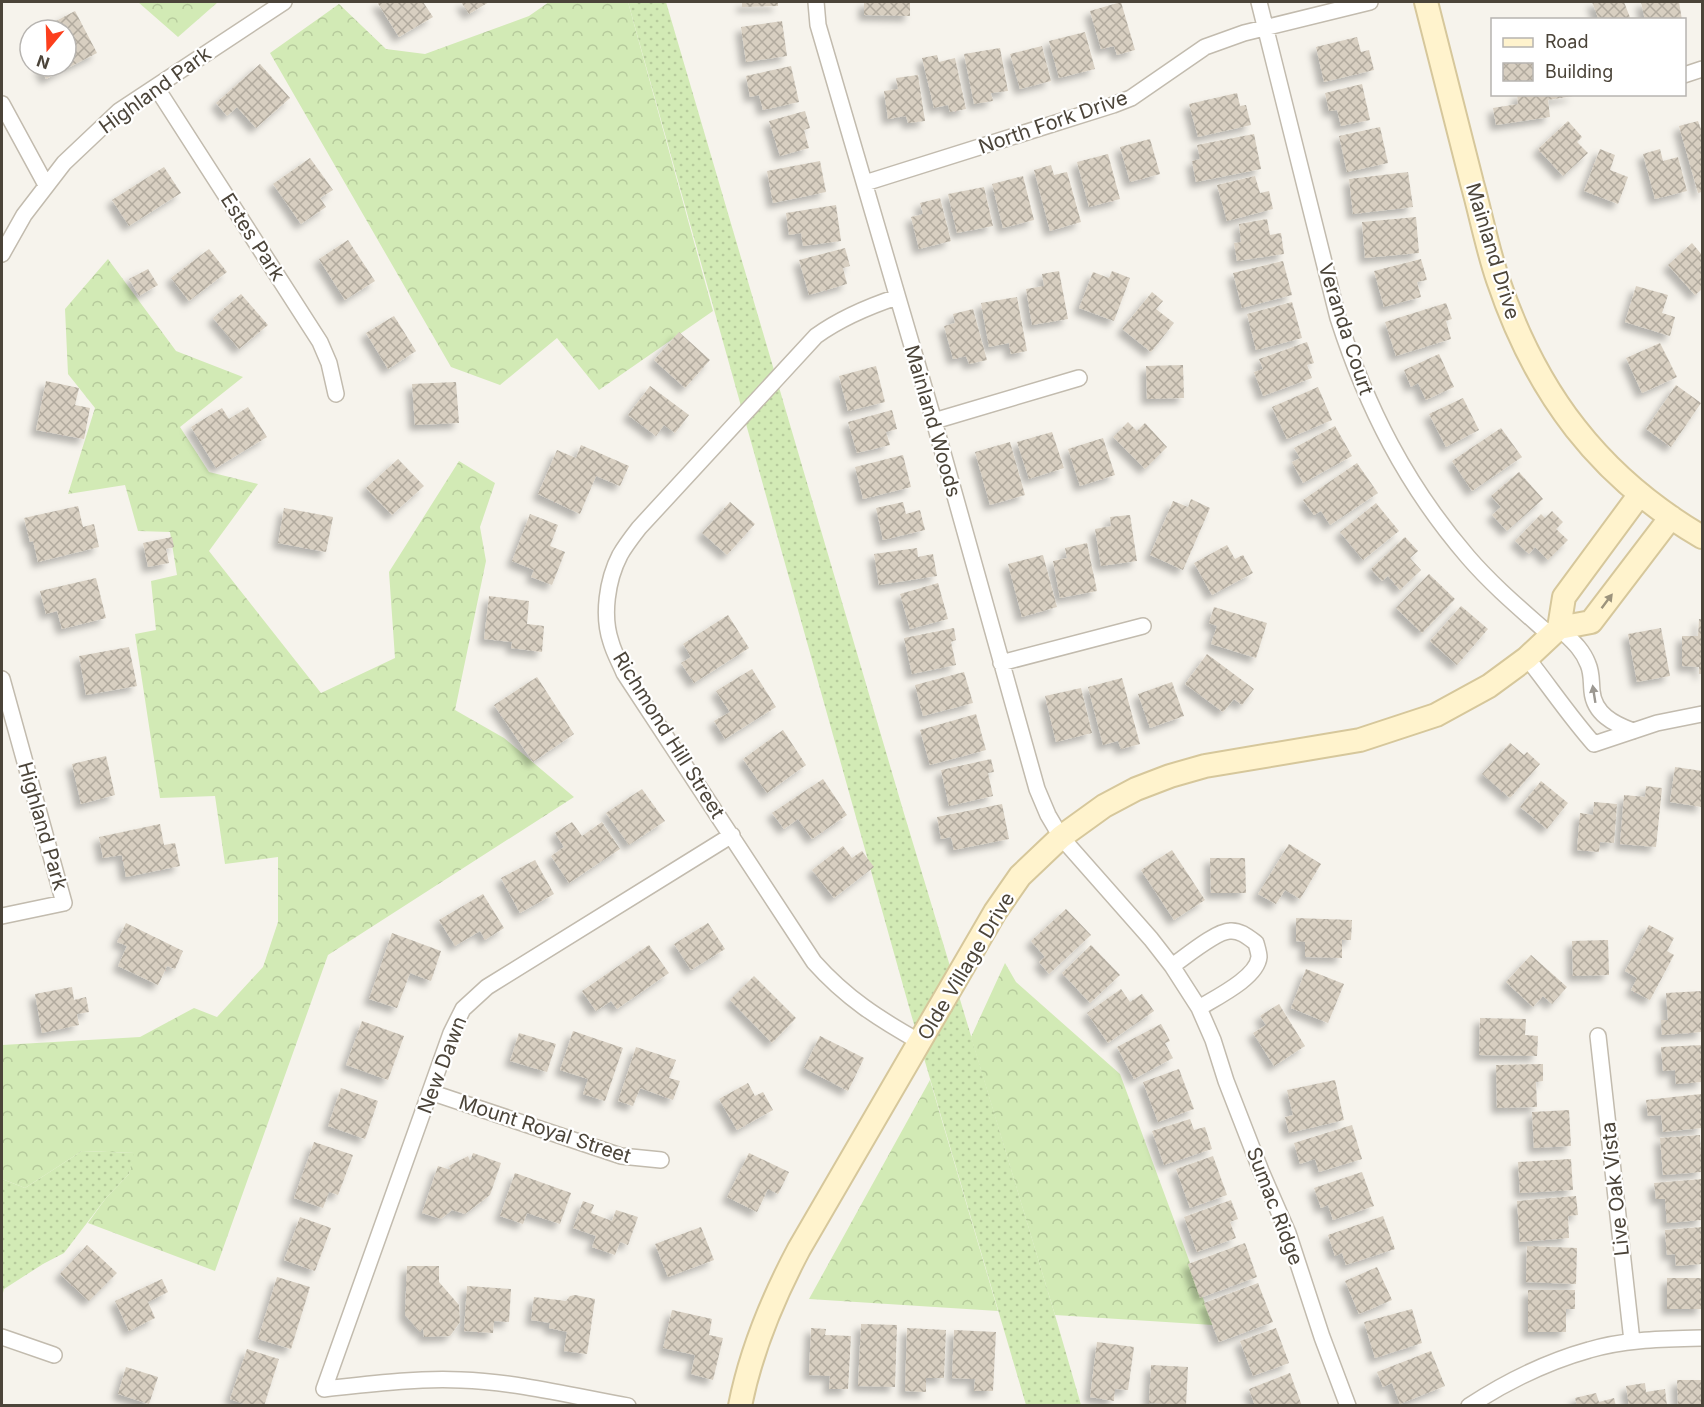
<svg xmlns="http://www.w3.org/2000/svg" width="1704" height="1407" viewBox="0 0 1704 1407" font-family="Inter,sans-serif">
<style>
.grass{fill:url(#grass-dots)}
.forest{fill:url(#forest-crowns)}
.building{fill:url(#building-cross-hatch);filter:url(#shadow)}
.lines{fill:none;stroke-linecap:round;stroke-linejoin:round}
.street-casing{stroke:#c2bbae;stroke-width:18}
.secondary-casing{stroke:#d6c79b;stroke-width:26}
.street{stroke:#fff;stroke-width:15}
.secondary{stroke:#fff3cd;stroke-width:22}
.oneway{fill:#9c937c}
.oneway2{fill:#9c9892}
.labels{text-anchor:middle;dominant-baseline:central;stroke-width:4.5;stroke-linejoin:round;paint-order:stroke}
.street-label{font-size:20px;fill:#4b4439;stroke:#fff}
</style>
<defs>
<pattern id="grass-dots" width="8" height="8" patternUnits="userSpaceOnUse" patternTransform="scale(1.5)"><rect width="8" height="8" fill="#d2eab5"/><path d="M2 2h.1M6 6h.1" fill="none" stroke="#b6ca9c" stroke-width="1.8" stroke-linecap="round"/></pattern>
<pattern id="forest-crowns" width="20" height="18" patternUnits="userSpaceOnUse" patternTransform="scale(1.5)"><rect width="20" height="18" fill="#d2eab5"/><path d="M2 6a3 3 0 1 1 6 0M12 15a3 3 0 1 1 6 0" fill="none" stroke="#b6ca9c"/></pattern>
<pattern id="building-cross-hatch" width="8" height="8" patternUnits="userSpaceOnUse" patternTransform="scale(1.5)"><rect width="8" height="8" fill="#d8cfc1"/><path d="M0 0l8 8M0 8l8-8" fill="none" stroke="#b1aa9e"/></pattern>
<filter id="shadow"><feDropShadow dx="-5.5" dy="5.5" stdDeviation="3" flood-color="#0004"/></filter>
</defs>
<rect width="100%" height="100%" fill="#f6f3ec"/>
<path class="grass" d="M628,2H666L903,810L1055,1315L1081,1405H1026L911,1014Z
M82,1151L135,1153L129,1174L106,1198L64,1253L43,1264L4,1289L2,1297V1179L25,1188Z"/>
<path class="forest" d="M138,2H218L178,37Z
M549,2H628L713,311L599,390L557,338L500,385L451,367L270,53L339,4L386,49L425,54L529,16Z
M108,259L176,351L243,377L180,427L209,472L258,484L209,551L321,693L395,658L389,572L459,461L495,483L480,527L486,561L455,710L504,738L574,797L328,955L215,1271L88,1223L106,1198L129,1174L134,1153L82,1151L25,1188L2,1179V1045L140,1037L194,1008L217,1017L263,967L278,922V857L225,864L215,796L160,798L135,634L156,630L151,581L177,575L170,532L138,531L125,485L68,494L95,408L68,374L65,309Z
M1005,963L1016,982L1120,1074L1213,1325L1055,1315L971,1037Z
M930,1080L998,1311L809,1299Z"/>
<path class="building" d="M377,2H423L433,17L399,37Z
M461,2H489L469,14Z
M742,2H778V6L742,7Z
M864,2H910V16L864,15Z
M1121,2L1135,50L1117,55L1114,46L1101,49L1090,11Z
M1592,2H1624L1631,20H1599Z
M1641,2H1679L1682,20H1645Z
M75,11L97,53L46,79L39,66H66V30H39Z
M782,21L787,56L746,62L741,27Z
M1085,32L1095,69L1059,78L1049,41Z
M1357,37L1361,52L1369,50L1374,70L1324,82L1316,47Z
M1042,46L1051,81L1020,89L1010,54Z
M1000,48L1008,91L991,93L993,101L974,104L964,54Z
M937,55L939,62L955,58L966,109L950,112L948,105L934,108L922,58Z
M260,64L290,98L256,128L237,107L227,116L216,103Z
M791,66L799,102L763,110L759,95L750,97L746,76Z
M918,75L925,121L908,123L906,116L888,119L884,91L898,89L896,78Z
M1362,84L1370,120L1341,126L1337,110L1329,111L1325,93Z
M1237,93L1240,106L1246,105L1251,125L1198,137L1189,104Z
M1517,94H1573V96L1548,100L1550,117L1496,125L1493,108L1518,104Z
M805,111L810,128L804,130L809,148L780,156L769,121Z
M1568,121L1582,137L1577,142L1588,153L1563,176L1538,149Z
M1698,121L1702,132V192L1698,193L1679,126Z
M1380,127L1388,163L1347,172L1339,136Z
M1254,134L1261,169L1196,182L1192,161L1200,159L1197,145Z
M1150,139L1160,174L1130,182L1120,147Z
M1600,149L1615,155L1610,170L1628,177L1618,204L1584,191Z
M1660,149L1663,161L1678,157L1687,191L1655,199L1643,154Z
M1108,154L1120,199L1089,207L1077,162Z
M310,158L333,190L320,198L326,207L301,224L273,184Z
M820,161L826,192L773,203L767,171Z
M1051,165L1054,175L1067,172L1081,222L1050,231L1034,170Z
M164,167L181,193L129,226L112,200Z
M1408,172L1413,207L1353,214L1349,179Z
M1023,176L1034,220L1003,228L992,184Z
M1255,176L1260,193L1269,191L1273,209L1227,221L1217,185Z
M984,187L993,226L957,233L948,194Z
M940,198L951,241L919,249L911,217L923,214L920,203Z
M836,205L841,241L803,246L801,233L789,235L786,213Z
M1416,217L1419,253L1365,258L1362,222Z
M1267,219L1270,235L1281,233L1284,254L1237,261L1234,243L1241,242L1239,224Z
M348,240L375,281L345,300L319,259Z
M1692,243L1702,255V289L1695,295L1668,265Z
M845,248L850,266L843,268L847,284L809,295L799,260Z
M209,249L227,272L189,301L171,278Z
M1421,259L1427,280L1417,282L1421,297L1384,307L1374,271Z
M1283,261L1292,295L1242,308L1233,273Z
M148,269L158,285L139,296L129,279Z
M1059,271L1068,319L1032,325L1026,289L1044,286L1042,274Z
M1112,271L1130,278L1114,321L1079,308L1093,272L1109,278Z
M1636,286L1668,295L1662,313L1675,317L1670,336L1625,322Z
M1152,292L1163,301L1156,309L1174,323L1151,352L1122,329Z
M241,294L268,325L239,349L213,318Z
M1017,297L1027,351L1011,354L1009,343L989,347L981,303Z
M1292,302L1302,338L1256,350L1247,314Z
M1446,303L1452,319L1446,321L1451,339L1396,356L1385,322Z
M973,309L987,360L969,364L966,356L953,359L944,326L955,323L953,314Z
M394,316L416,351L388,369L366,333Z
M679,332L710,360L685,388L654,360Z
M1307,342L1314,363L1307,365L1312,378L1263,396L1254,372L1263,369L1259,359Z
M1660,343L1677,377L1642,393L1626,358Z
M1439,354L1454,387L1426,400L1418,383L1411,387L1404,370Z
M1183,365L1184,398L1147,399L1146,366Z
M876,366L885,402L848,411L839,376Z
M46,381L79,388L75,405L90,408L84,439L36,430Z
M456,382L459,423L415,425L412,384Z
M1676,385L1701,403L1671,447L1646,429Z
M650,386L689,415L675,433L664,425L656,436L628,415Z
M1318,387L1332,420L1287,439L1272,407Z
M1463,398L1479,430L1446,447L1429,414Z
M248,407L267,437L216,468L191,427L222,408L229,419Z
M892,410L897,429L886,432L890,445L857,453L848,422Z
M1128,422L1137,431L1145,423L1167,447L1145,469L1113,437Z
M1335,426L1352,456L1303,483L1292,462L1300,458L1294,448Z
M1501,428L1522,457L1472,491L1452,461Z
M1052,432L1064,468L1029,479L1017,442Z
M1103,438L1115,475L1080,486L1068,449Z
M1010,442L1025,495L990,505L975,452Z
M581,445L629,466L620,486L596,476L580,514L538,494L557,450L576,458Z
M903,455L911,487L863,499L855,467Z
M398,459L424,486L392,515L366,488Z
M1357,463L1378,493L1330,525L1321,511L1314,515L1303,500Z
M1519,472L1543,499L1507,531L1492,515L1501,507L1491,496Z
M1191,499L1210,508L1183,570L1150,555L1173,501L1188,507Z
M730,502L755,524L727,555L702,533Z
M903,502L906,514L920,510L925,530L883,540L876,508Z
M1376,503L1399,531L1363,560L1340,532Z
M78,506L83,527L94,524L99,547L38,562L33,541L30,542L24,518Z
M284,508L333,517L326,552L278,543Z
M1552,511L1563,522L1556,529L1568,540L1548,560L1535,547L1529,554L1515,541L1541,514L1545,518Z
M530,514L558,525L550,546L565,552L552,585L531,577L534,570L512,561Z
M1130,515L1137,561L1101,566L1095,529L1111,526L1110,517Z
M172,537L174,547L166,549L169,563L148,567L143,543Z
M1405,537L1418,551L1410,558L1421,570L1400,590L1388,576L1382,581L1371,569Z
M1087,543L1097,591L1060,598L1053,561L1067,558L1065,548Z
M1227,545L1235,559L1243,555L1253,573L1212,595L1194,563Z
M917,548L918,557L933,554L937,576L879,585L874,554Z
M1043,555L1057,607L1022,617L1008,564Z
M1429,574L1455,599L1422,633L1396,608Z
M96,578L106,618L62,629L57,611L46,614L40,591Z
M938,583L948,619L910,629L900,594Z
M489,596L529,601L527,624L544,626L542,652L511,648L512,642L484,639Z
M1461,606L1488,629L1457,665L1430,641Z
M1214,607L1267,623L1256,658L1211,644L1217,626L1209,623Z
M728,615L749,648L694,683L681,663L691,657L683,644Z
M1699,619H1702V674H1699V667L1682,666V636H1698Z
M954,628L956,640L951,642L956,665L912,674L904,638Z
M1661,628L1670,676L1637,682L1628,634Z
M129,647L137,686L86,695L79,656Z
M1207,654L1254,689L1242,705L1234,699L1223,712L1185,684Z
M752,669L776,707L725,739L714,721L730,712L716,691Z
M964,672L973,703L923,716L915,685Z
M537,677L574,734L533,762L494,705Z
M1122,678L1140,744L1121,749L1118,741L1103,745L1088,687Z
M1172,682L1184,716L1150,728L1138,694Z
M1081,688L1092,733L1056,742L1045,696Z
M976,714L986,750L930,765L920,730Z
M783,730L806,765L767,793L743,759Z
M1510,743L1524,755L1527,752L1540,764L1510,798L1482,774Z
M106,756L115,795L81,804L72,764Z
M991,759L994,772L988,773L993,796L949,806L941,770Z
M1675,767L1702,771V807L1670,802Z
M823,779L847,815L812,839L798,819L784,829L772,813Z
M1541,781L1568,803L1547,829L1520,807Z
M1646,786L1662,788L1656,847L1620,844L1624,795L1645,797Z
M642,789L665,821L629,845L606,813Z
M1594,802L1617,804L1614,843L1600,842L1599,852L1577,850L1580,813L1593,815Z
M1002,804L1009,839L954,850L951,837L941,839L937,817Z
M572,822L582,836L602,822L620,849L569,883L551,856L564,847L555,833Z
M160,824L164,845L175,843L180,866L126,877L122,855L103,858L99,837Z
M1289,844L1321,864L1300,899L1285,890L1276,904L1258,894Z
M843,846L852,858L862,851L874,867L834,898L812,870Z
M1172,850L1205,900L1174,920L1141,870Z
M1210,858H1245L1246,893H1211Z
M535,860L554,894L520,913L501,878Z
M483,894L504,928L485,940L480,931L455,946L439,920Z
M1066,909L1091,935L1049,974L1039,962L1045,957L1031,941Z
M1296,918L1352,920L1351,940H1342V958L1305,957V942L1296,941Z
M126,923L183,951L175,969L167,966L158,985L118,966L127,946L117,942Z
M708,923L725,949L691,970L674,944Z
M1649,925L1674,938L1667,951L1674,955L1650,1000L1631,990L1637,978L1625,971Z
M392,933L441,951L431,981L410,973L397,1008L369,999Z
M1608,940L1609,975L1573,976L1572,941Z
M649,945L669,973L617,1009L611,1001L596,1011L582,991Z
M1091,945L1120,975L1090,1003L1062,973Z
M1531,955L1567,987L1552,1004L1543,996L1533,1007L1506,982Z
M1306,969L1344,984L1328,1023L1291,1008Z
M754,976L796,1018L772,1043L730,1000Z
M72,987L74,1000L86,997L89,1012L77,1014L79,1025L42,1033L35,994Z
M1121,989L1130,1002L1142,994L1154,1011L1108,1043L1087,1013Z
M1702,991V1032L1662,1035L1661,1020H1668L1666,993Z
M1279,1004L1305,1046L1274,1066L1253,1033L1266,1025L1260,1016Z
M1480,1018L1526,1019L1525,1035L1538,1036L1537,1056L1479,1055Z
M362,1021L404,1036L388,1080L346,1065Z
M1161,1024L1170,1041L1165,1043L1173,1058L1134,1079L1117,1047Z
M573,1031L623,1048L605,1101L583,1094L588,1079L560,1070Z
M519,1033L556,1044L547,1072L510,1061Z
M820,1036L864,1058L848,1091L804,1068Z
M1702,1045V1082L1676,1084L1675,1070L1663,1071L1661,1047Z
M636,1047L676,1060L669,1078L680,1081L673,1100L640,1088L633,1106L618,1101Z
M1543,1064V1081L1536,1082L1537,1107L1497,1108L1496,1065Z
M1179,1069L1194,1109L1158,1122L1143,1082Z
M1335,1080L1344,1120L1289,1133L1285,1117L1293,1115L1287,1090Z
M748,1083L755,1096L763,1092L773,1110L737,1130L719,1099Z
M341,1088L378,1101L365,1139L328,1126Z
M1701,1094L1702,1128L1663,1132L1661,1115L1648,1116L1646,1100Z
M1569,1110L1571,1146L1534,1148L1532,1112Z
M1190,1119L1194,1130L1205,1127L1212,1149L1164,1165L1152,1131Z
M1352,1125L1362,1159L1319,1172L1315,1159L1300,1164L1294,1143Z
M1700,1135L1702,1172L1663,1175L1660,1138Z
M314,1142L353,1155L338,1195L329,1192L323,1208L294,1198Z
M473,1153L501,1163L490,1195L465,1214L452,1210L441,1219L422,1213L438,1166L451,1170L449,1166L468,1156L470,1161Z
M749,1153L789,1172L778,1194L768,1189L757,1212L727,1197Z
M1213,1156L1227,1195L1190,1208L1176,1169Z
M1571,1159L1573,1190L1520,1193L1518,1162Z
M1362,1172L1374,1206L1333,1220L1328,1205L1321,1208L1314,1188Z
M515,1173L571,1193L560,1224L527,1213L523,1224L500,1216Z
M1702,1179V1220L1667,1223L1665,1199H1656L1654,1183Z
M1576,1196L1578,1215L1568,1216L1569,1238L1520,1242L1517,1201Z
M1231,1200L1238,1219L1230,1222L1236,1238L1197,1252L1184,1217Z
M583,1201L594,1205L591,1213L612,1221L616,1210L638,1217L628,1245L620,1242L615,1255L592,1247L596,1236L573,1228Z
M1383,1216L1395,1249L1346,1265L1342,1253L1335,1256L1328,1235Z
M300,1217L331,1228L315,1271L284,1260Z
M701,1227L714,1260L668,1277L655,1244Z
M1702,1227V1264L1676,1266L1675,1254L1667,1255L1665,1230Z
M1245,1243L1257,1277L1200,1298L1188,1264Z
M87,1245L117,1273L89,1301L60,1274Z
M1527,1246L1577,1248L1576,1284L1526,1282Z
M407,1266H439V1282L459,1305L460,1322L450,1336L424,1337L423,1328L420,1332L405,1315Z
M1377,1267L1392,1300L1359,1314L1345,1281Z
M277,1277L310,1287L291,1349L258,1339Z
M1667,1278H1702V1309H1667Z
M162,1279L168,1292L148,1302L155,1318L129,1331L115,1301Z
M1258,1283L1273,1322L1219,1342L1204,1303Z
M467,1286L511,1289L509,1322L494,1321L493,1333L464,1331Z
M1528,1290H1575V1309H1566V1332H1528Z
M575,1295L595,1299L587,1354L564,1351L567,1332L549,1328L550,1323L531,1320L534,1297L566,1301L570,1296Z
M1412,1309L1422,1343L1375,1358L1364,1322Z
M672,1310L712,1319L709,1335L723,1338L713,1380L691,1374L695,1355L663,1348Z
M861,1324L897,1325L895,1387L858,1386Z
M811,1328L826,1329L825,1335L851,1336L848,1389H829L830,1376L809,1375Z
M907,1328L946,1330L944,1378H926V1392L905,1391Z
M1276,1328L1289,1363L1253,1376L1240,1341Z
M954,1330L996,1332L993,1391H974L975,1379L952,1378Z
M1097,1342L1134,1347L1128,1390L1115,1389L1114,1401L1090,1397Z
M247,1349L279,1359L264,1406H250L230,1399Z
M1431,1351L1445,1386L1400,1404L1392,1383L1383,1387L1377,1372Z
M1151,1365L1188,1367L1186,1405L1149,1403Z
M126,1367L158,1377L149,1404L118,1394Z
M1290,1373L1302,1406H1255L1249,1389Z
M1677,1380H1702V1406H1678Z
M1645,1383L1646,1392L1665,1389L1667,1406H1629L1626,1386Z
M1596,1393L1599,1402L1614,1398L1616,1406H1577L1575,1398Z"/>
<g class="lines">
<defs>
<path id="street" d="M816,2L818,25L934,421L1037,789L1048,815L1061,837L1151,939L1172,966L1199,1008L1213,1040L1226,1081L1261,1171L1288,1233L1322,1337L1348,1406
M1259,2L1338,318C1367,408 1406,485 1468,557C1493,586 1523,611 1551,636
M1684,75L1702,69
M156,87L320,342L329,363L336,394
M2,104L46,185
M865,183L1113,105L1131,98L1205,47L1244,33L1370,2
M2,254L24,215L64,163L119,111L284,2
M897,297C867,307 841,318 816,336L639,528C632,537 625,546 620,555C607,580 602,616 611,642C614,653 620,663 624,673L814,962C846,998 879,1019 920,1042
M934,421L1079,378
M1559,628C1570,639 1582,648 1588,664C1592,673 1591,681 1592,691C1594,714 1614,724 1633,731
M1527,658C1550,687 1570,717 1594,744L1657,723L1702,714
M1001,663L1143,626
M2,679L64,903L2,916
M1172,966C1184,958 1216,931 1230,931C1240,930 1248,937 1256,943C1257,947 1259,953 1259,957C1257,978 1215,998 1199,1008
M1598,1036L1632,1341
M430,1092L621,1156L661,1160
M2,1337L54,1355
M628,1406C573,1396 517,1382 461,1380C415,1378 370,1384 324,1389L451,1033L463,1009L487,987L732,835
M1469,1406C1506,1382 1546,1362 1589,1350C1625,1339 1665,1339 1702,1338"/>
<path id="secondary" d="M1426,2C1441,62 1457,122 1472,183C1481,215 1487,248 1498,280C1536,393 1599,477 1702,537
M1559,628L1591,622L1671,517
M740,1406C751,1350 773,1298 799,1249L995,912L1020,876L1061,837L1104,806L1136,789L1170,776L1205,766L1360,740L1436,715L1489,686L1527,658L1559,628L1564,597L1640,494"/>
</defs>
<use href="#street" class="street-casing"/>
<use href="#secondary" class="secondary-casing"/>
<use href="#street" class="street"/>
<use href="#secondary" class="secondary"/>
</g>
<defs><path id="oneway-solid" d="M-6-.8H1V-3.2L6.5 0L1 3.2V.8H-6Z" transform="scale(1.5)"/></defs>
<use class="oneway" href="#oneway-solid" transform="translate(1607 601) rotate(-53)"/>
<use class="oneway2" href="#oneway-solid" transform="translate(1594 694) rotate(-99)"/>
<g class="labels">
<g class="street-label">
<text transform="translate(155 90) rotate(-36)">Highland Park</text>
<text transform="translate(1053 122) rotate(-19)">North Fork Drive</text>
<text transform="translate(253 237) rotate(57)">Estes Park</text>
<text transform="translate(1493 251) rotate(73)">Mainland Drive</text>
<text transform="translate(1346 329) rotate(72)">Veranda Court</text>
<text transform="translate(933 421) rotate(74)">Mainland Woods</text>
<text transform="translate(669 735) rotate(58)">Richmond Hill Street</text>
<text transform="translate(43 826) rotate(74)">Highland Park</text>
<text transform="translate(966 966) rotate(-59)">Olde Village Drive</text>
<text transform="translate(442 1065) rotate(-69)">New Dawn</text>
<text transform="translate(545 1129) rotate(18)">Mount Royal Street</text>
<text transform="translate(1615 1189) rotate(-96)">Live Oak Vista</text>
<text transform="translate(1275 1206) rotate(69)">Sumac Ridge</text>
</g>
</g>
<rect width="1704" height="1407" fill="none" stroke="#4b4439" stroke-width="6"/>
<rect x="1491" y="18" width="195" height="78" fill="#ffffff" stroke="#b7b4b0" stroke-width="1.5"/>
<rect x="1503" y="38" width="30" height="9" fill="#fff3cd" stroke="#b7b4b0" stroke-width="1.5"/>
<text x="1545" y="48" font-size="18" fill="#4b4439">Road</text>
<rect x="1503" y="63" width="30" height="18" fill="url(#building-cross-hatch)" stroke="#b7b4b0" stroke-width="1.5"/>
<text x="1545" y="78" font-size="18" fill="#4b4439">Building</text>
<g transform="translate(48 48) rotate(199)"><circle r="28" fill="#ffffff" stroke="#b7b4b0" stroke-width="1.5"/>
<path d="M0-4.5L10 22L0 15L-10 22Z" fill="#fc3f1d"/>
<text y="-9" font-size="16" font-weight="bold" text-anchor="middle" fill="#4b4439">N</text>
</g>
</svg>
